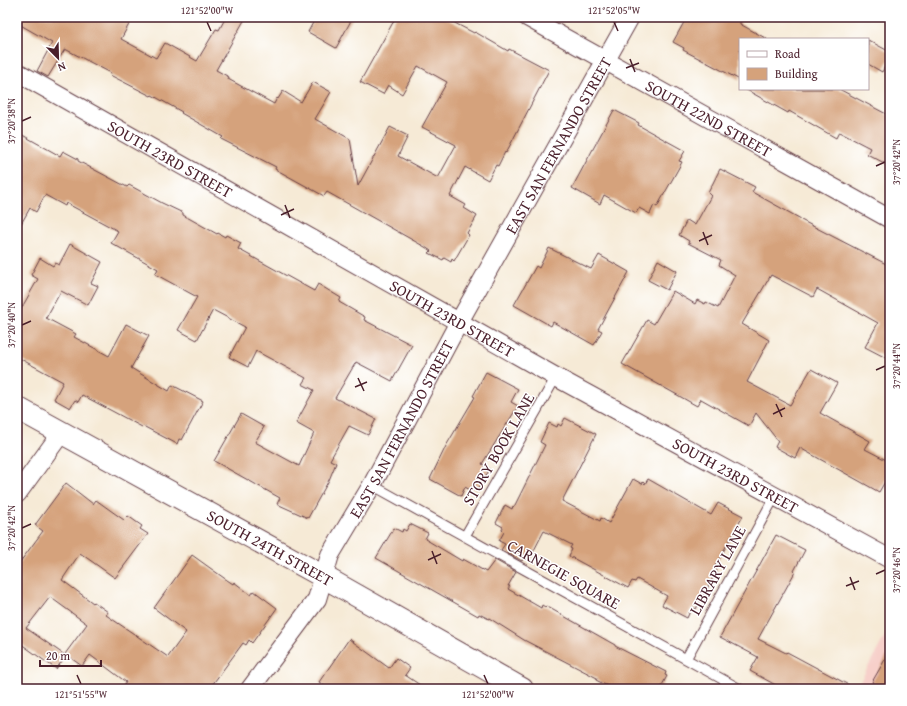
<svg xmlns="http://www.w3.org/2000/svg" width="907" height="706" viewBox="0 0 907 706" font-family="'Gentium Book Plus',serif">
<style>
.built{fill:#f7d0ca}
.building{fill:#d5a27b}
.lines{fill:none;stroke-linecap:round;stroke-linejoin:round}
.lane-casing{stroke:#643d45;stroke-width:11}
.street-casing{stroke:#643d45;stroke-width:20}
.secondary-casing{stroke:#643d45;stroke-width:24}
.lane{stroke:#fff;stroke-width:9}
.street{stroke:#fff;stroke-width:18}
.secondary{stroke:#fff;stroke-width:22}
.ticks{fill:none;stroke:#4a1f2b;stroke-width:1.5}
.labels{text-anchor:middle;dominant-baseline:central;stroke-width:3;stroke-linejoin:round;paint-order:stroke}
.street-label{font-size:16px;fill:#4a1f2b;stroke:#fff}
.neatline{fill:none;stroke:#4a1f2b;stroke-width:1.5}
.ticks-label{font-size:10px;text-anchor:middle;fill:#4a1f2b}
</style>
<rect width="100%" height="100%" fill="#fff"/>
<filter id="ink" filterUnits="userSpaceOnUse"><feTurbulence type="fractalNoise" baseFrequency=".025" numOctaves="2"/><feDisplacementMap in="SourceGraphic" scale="8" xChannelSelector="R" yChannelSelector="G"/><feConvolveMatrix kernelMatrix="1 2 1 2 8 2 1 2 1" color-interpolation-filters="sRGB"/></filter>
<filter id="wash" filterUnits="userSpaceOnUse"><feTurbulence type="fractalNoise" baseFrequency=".012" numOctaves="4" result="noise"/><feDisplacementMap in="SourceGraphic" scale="16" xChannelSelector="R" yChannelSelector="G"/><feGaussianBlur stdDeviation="0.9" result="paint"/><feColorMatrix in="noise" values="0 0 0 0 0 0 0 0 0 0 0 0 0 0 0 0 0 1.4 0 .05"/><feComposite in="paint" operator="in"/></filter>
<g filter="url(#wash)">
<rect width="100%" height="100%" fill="#f6ead6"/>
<path class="built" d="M890,627V689H856Z"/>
<g id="blocks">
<path class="building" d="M17,17H133L121,39L156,58L165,43L197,61L216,29L219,30L226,17H246L216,70L229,77L228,79L274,104L277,98L278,99L283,91L301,102L313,82L331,92L315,119L350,139L358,186L390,127L408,136L398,156L438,178L456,145L422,127L447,82L418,66L402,94L388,85L383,94L360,82L396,17H443L474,33L475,32L508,51L509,49L549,70L506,153L505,152L498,166L496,165L488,180L465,167L450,196L466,205L464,208L477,216L467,233L469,235L454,261L452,259L451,262L444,258L443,260L429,253L431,251L425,247L327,192L324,196L275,169L276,167L221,139L223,137L181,113L182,112L152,95L151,96L110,75L111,73L65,49L48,77L37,71L52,43L17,23Z
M316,17H353L336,48L308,32Z
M687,17H740V24L767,39H740V80L683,50L684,48L673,42Z
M868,40L890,52V57L882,72L868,64Z
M745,89H839L890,116V166L867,154L870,148L839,132L836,138L789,111L788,113Z
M614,110L639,123L638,125L685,151L679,161L682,162L657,207L654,205L650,214L639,208L636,213L604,195L600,204L572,188Z
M17,132L60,156L63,151L78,159V161L127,187L129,185L162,203L183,213V215L217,234L218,233L225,237L226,235L241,243L238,249L314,291L318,284L341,298L339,302L365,317L364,320L412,345L392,381L356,362L335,398L376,419L368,435L349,426L330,460L336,463L329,480L308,518L277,504L280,498L214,461L241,414L264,427L255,442L299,466L314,433L296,423L314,390L302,384L306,378L256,351L248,367L229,357L245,327L213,310L197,340L178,330L197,297L155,274L158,269L111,243L118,231L66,203L65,206L45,195L36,212L30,208L17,231Z
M720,169L755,187L752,192L801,219V220L890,266V360L865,347L878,323L817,289L813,297L771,275L742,324L769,340L747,382L790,405L811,369L837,383L820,413L870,441L865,449L890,462V473L879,492L800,448L795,458L775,447L778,441L756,413L749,426L701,399L697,406L622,364L647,320L654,324L673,291L695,304L697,300L705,304L706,302L718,308L735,275L719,265L721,260L688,243L689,241L679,235L687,220L695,225L711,196L708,193Z
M70,244L102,262L91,283L98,286L88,305L61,291L46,318L76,334L74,337L109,356L126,324L149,336L131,368L169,391L172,385L203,401L182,440L179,439L177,444L143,426L142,427L82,395L78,402L75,400L70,408L54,399L63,382L17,357V316L38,279L31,275L40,258L53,266L55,263L59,265Z
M549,248L591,269L599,255L629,272L598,329L602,331L594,345L553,322L551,326L514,305L536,266L539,268Z
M658,260L677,271L667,290L648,280Z
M486,372L518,389L511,402L518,406L482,464L490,469L477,490L471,487L470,490L465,487L461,496L430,479L446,446L475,397L473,396Z
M565,418L596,434L562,501L600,521L601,518L609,523L633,479L642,484L643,482L645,484L648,479L711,515L718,503L743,516L714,568L717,570L696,609L692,607L687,618L662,605L667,596L637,579L635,582L632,581L628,588L569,556L572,549L570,548L572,545L544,531L530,558L525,555L522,561L501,550L505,544L499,541L504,532L502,530L503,527L496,523L505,505L512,509L513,506L514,507L545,445L540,442L549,423L557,427L558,424L561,426Z
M66,483L93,504L96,500L124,520L128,516L142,526L140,529L148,534L115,578L80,553L62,580L93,603L94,602L108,612L106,615L168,657L186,632L154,608L192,555L224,578L233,584L234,582L251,595L254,591L277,608L252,643L249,640L246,645L243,643L209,689H122L126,682L90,655L82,666L65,654L87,624L50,597L26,628L66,656L56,669L17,641V566L43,531L35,525Z
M410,524L428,533L425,539L462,561L463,559L486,572L495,560L516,572L508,586H510L508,589L541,608L542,605L545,607L546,606L615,645V646L666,672L665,675L667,676L660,689H613L596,680L597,678L524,640L489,618V619L479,614L478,616L376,558L394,528L402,532L403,529L406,531Z
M776,535L805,550L794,571L795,572L758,639L786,653L787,652L856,689H783L750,671L758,657L720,637Z
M349,639L389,668L396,658L410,668L405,675L426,689H329L319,682Z
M890,651V689H884L872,682Z"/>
</g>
</g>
<g filter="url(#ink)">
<use href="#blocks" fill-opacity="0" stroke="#643d45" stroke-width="1"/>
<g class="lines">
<defs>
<path id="lane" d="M372,485L740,689
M465,536L556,377
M686,659L775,496"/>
<g id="street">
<path id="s1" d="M527,17L890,219"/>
<path id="s2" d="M17,72L556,377L890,559"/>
<path d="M17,494L62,432"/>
<path id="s3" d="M250,689L317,599L330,555L372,485L459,322L630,17"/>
</g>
<g id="secondary">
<path id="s4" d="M17,408L324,577L522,689"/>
</g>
</defs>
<use href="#lane" class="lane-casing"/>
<use href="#street" class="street-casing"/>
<use href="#secondary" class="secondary-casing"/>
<use href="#lane" class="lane"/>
<use href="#street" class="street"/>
<use href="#secondary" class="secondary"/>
</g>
</g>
<path class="ticks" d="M207,22L211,31M614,22L618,31M630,59L635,72M626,68L639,63M22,121L31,117M876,166L885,162M285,205L290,218M281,215L294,209M703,232L708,245M699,241L712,235M22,325L31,321M876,370L885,366M358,378L364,391M355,387L367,382M776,404L782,417M773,414L785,408M22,528L31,524M432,551L437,564M428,560L441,554M876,574L885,570M850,577L855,590M846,586L859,581M77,675L81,684M484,675L488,684"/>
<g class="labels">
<g class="street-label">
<text stroke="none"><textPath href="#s1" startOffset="208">SOUTH 22ND STREET</textPath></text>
<text stroke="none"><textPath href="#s3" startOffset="627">EAST SAN FERNANDO STREET</textPath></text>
<text stroke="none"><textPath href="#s2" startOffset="176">SOUTH 23RD STREET</textPath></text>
<text stroke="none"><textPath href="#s2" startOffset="500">SOUTH 23RD STREET</textPath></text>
<text stroke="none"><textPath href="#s3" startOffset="303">EAST SAN FERNANDO STREET</textPath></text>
<text transform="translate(498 449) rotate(-60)">STORY BOOK LANE</text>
<text stroke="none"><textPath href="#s2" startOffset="824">SOUTH 23RD STREET</textPath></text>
<text stroke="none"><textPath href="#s4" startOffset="289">SOUTH 24TH STREET</textPath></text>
<text transform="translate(717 570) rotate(-61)">LIBRARY LANE</text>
<text transform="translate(564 574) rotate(29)">CARNEGIE SQUARE</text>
</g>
</g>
<rect width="907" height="706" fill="none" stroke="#fff" stroke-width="44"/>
<rect x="739" y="38" width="130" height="52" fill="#ffffff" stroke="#b7a5aa"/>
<rect x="747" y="51" width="20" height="6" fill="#ffffff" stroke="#b7a5aa"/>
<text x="775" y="58" font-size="12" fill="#4a1f2b">Road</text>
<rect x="747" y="68" width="20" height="12" fill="#d5a27b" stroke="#b7a5aa"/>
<text x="775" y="78" font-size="12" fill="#4a1f2b">Building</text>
<g transform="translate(58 58) rotate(157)" stroke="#ffffff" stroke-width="3" paint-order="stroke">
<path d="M0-3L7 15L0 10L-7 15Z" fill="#4a1f2b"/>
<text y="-6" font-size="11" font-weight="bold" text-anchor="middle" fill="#4a1f2b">N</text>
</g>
<path d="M40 660v6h61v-6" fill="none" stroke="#4a1f2b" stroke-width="2"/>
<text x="46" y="660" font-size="12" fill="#4a1f2b" stroke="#ffffff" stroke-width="3" paint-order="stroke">20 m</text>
<rect x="22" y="22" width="863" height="662" class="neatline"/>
<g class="ticks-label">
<text x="207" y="14">121°52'00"W</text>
<text x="614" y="14">121°52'05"W</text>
<text transform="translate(11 121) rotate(-90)" y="4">37°20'38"N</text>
<text transform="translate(896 162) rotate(-90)" y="4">37°20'42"N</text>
<text transform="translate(11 325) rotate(-90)" y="4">37°20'40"N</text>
<text transform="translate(896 366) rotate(-90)" y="4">37°20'44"N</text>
<text transform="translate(11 528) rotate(-90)" y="4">37°20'42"N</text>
<text transform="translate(896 570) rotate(-90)" y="4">37°20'46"N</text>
<text x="81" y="698">121°51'55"W</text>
<text x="488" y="698">121°52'00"W</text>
</g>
</svg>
